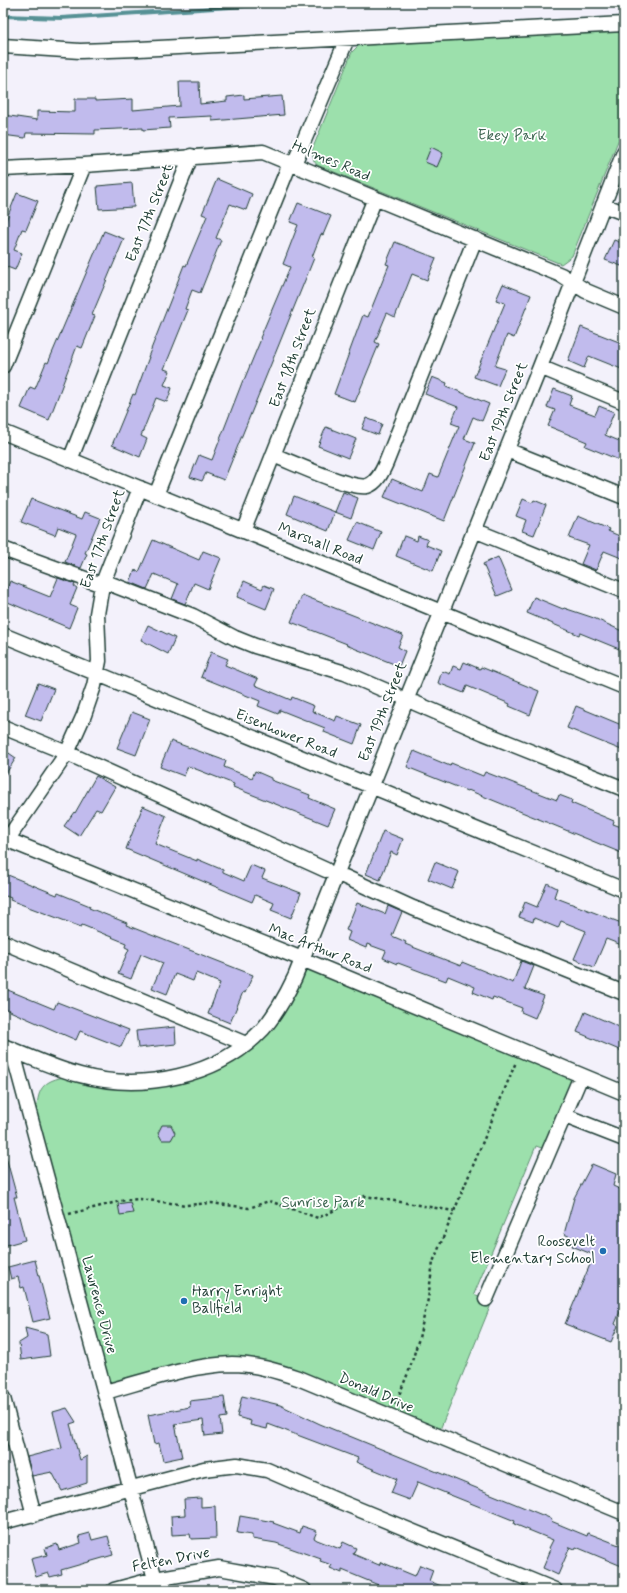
<svg xmlns="http://www.w3.org/2000/svg" width="627" height="1593" viewBox="0 0 627 1593" font-family="Mynerve,sans-serif">
<style>
.green{fill:#9ce0ac;stroke:#5e8e70}
.lines{fill:none;stroke-linecap:round;stroke-linejoin:round}
.stream{stroke:#569195;stroke-width:4}
.building{fill:#c1bbed;stroke:#1f3d34}
.minor-casing{stroke:#1f3d34;stroke-width:17}
.path{stroke:#1f3d34;stroke-width:2.5;stroke-dasharray:3 3;stroke-linecap:butt}
.minor{stroke:#fff;stroke-width:14}
.poi-dot{fill:#1f6fb2;stroke:#fff;stroke-width:1.5}
.labels{text-anchor:middle;dominant-baseline:central;stroke-width:3.5;stroke-linejoin:round;paint-order:stroke}
.park-label{font-size:15px;fill:#3e6652;stroke:#fff}
.street-label{font-size:15px;fill:#1f3d34;stroke:#fff}
.poi-label{font-size:15px;fill:#1f3d34;stroke:#fff;text-anchor:end}
</style>
<rect width="100%" height="100%" fill="#f3f1fb"/>
<filter id="ink" filterUnits="userSpaceOnUse"><feTurbulence type="fractalNoise" baseFrequency=".025" numOctaves="2"/><feDisplacementMap in="SourceGraphic" scale="8" xChannelSelector="R" yChannelSelector="G"/><feConvolveMatrix kernelMatrix="1 2 1 2 8 2 1 2 1" color-interpolation-filters="sRGB"/></filter>
<g filter="url(#ink)">
<path class="green" d="M624,30V126L572,256L561,264L317,165L314,161L312,150L352,52L359,45Z
M302,959L581,1076L550,1151L536,1146L474,1294L492,1302L437,1437L248,1365L105,1392L36,1117C38,1093 38,1082 64,1077L182,1076L262,1029Z"/>
<g class="lines">
<path class="stream" d="M3,16L61,18L292,3"/>
</g>
<path class="building" d="M179,82H199L200,104L227,101V97L244,95V99L282,96L284,115L212,121V116L169,118L170,128L143,130V128L95,130V134L26,133L25,138L3,135V115L37,120V111L75,112V99H95V101L133,99V110L180,106Z
M431,147L443,153L437,167L425,162Z
M217,179L252,194L246,210L230,204L216,238L221,240L200,293L192,290L185,309L188,310L164,369L170,371L164,385L172,388L167,402L156,398L141,436L147,439L140,457L112,445L133,394L135,395L149,357H148L174,291L184,265L186,266L207,216L202,214Z
M132,183L134,207L99,209L97,186Z
M17,193L38,201L26,230L22,229L14,250L22,253L15,270L7,267L3,276V228Z
M298,203L331,216L323,235L321,234L312,257L314,258L224,480L206,473L202,481L190,477L199,455L212,460L243,380H244L261,339L260,338L290,267L283,264L298,225L290,222Z
M104,231L124,239L92,315L95,316L82,348L77,346L49,420L21,408L30,387L35,389L46,362L48,363Z
M614,240L624,244V267L605,260Z
M395,242L436,258L427,280L412,274L395,317L387,313L375,342L379,344L355,402L334,394L363,315L368,317L389,265L386,264Z
M503,284L531,295L514,338L507,335L495,366L505,369L498,386L474,377L505,303L496,300Z
M581,327L624,344V370L589,356L584,368L568,361Z
M432,377L447,383L446,386L489,404L482,421L473,417L464,439L475,443L444,521L384,497L392,479L423,492L430,474L438,477L459,426L451,423L458,407L425,394Z
M554,389L572,396L569,405L595,415L599,406L614,412L605,435L624,443V462L585,446L587,442L548,426L555,410L547,407Z
M366,418L382,424L378,435L362,429Z
M326,427L356,439L348,458L318,446Z
M343,492L358,498L351,518L335,512Z
M294,496L335,512L328,531L287,514Z
M31,499L82,519L85,512L100,518L85,553L87,554L81,568L65,562L76,534L58,527L55,535L21,522Z
M523,499L532,503L534,500L546,505L534,535L522,531L526,520L516,516Z
M578,516L609,529L608,531L624,538V559L604,551L596,570L581,564L589,545L569,538Z
M357,522L381,532L374,550L349,540Z
M404,536L417,541L418,536L428,540L426,545L441,551L433,571L396,556Z
M153,540L199,560L203,551L221,558L208,589L194,583L185,604L172,599L178,584L154,574L147,589L130,582L135,570L139,572Z
M498,557L512,590L497,596L483,564Z
M58,578L75,584L74,586L77,588L70,605L77,608L69,628L3,600L10,581L50,597Z
M244,581L262,589L264,585L274,589L266,609L237,597Z
M302,595L403,635L398,647L405,651L399,666L346,645L347,644L291,622Z
M534,597L563,609L564,608L594,618L624,632V651L580,633L579,635L527,613Z
M148,625L175,638L168,654L141,640Z
M211,652L228,659L225,665L258,679L255,685L291,700L292,697L314,706L312,711L335,721L337,716L361,725L354,744L324,732L325,728L280,710L278,714L258,706L260,701L201,677Z
M464,662L480,669L481,667L539,691L530,715L509,706L510,704L467,686L464,693L438,683L442,671L450,674L453,666L461,669Z
M38,683L54,689L41,721L25,715Z
M576,706L624,726V751L567,728Z
M132,712L150,719L136,755L117,748Z
M171,741L226,761L224,767L252,778L255,771L271,778V780L310,795L309,798L335,809L328,825L233,787L234,784L188,766L184,776L160,767Z
M3,749L16,758L3,778Z
M414,751L450,766L451,763L483,776L485,772L557,800L559,795L572,800L571,803L614,821L613,824L624,828V854L468,790L467,791L407,767Z
M96,776L115,787L101,811L96,809L79,836L64,826L74,812L75,813Z
M143,806L166,816L155,844L197,861V859L223,870V872L244,881L251,865L265,871L262,878L301,893L291,918L271,910L274,903L255,895L252,902L126,849Z
M383,831L403,839L397,855L391,852L380,880L366,874Z
M435,862L459,872L452,889L428,879Z
M3,873L57,895L58,893L90,906L89,908L127,923L126,925L253,975L245,993L243,992L230,1023L208,1014L220,983L196,973L193,981L175,974L167,994L152,988L163,963L141,954L131,979L118,974L129,949L125,947L126,943L82,925L81,927L10,900L11,898L3,895Z
M547,883L557,888L554,897L624,924V946L606,939L594,967L574,959L586,931L561,921L558,928L534,918L533,922L519,917L525,902L537,907Z
M357,903L385,914L388,906L402,912L392,936L406,942L405,944L461,966L462,962L513,983L521,961L534,966L525,989L544,996L535,1018L521,1012L522,1008L493,997L492,1000L473,992L475,987L448,976L446,981L398,963L397,964L383,958L386,951L367,944L366,948L347,940L350,932L346,930Z
M3,988L54,1009L57,1002L129,1030L121,1047L80,1031L76,1040L3,1008Z
M585,1012L624,1029V1052L577,1032Z
M175,1027L176,1044L138,1048L136,1031Z
M162,1125H171L175,1133L171,1140H162L158,1133Z
M6,1157L17,1197H14L25,1240L3,1246V1158Z
M592,1164L616,1174L613,1186L624,1191V1302L615,1324L618,1326L611,1342L565,1324L594,1255L572,1246L575,1239L564,1234L574,1198Z
M130,1202L133,1213L120,1215L118,1204Z
M35,1260L50,1318L33,1322L24,1287L21,1288L18,1277L11,1279L8,1267Z
M25,1328L47,1334L50,1356L21,1360L19,1343L27,1338Z
M242,1396L280,1405L320,1424L552,1519L551,1521L587,1536L588,1533L624,1547V1567L576,1547L575,1549L570,1547L558,1575L543,1568L551,1549L549,1548L553,1540L514,1524L515,1521L418,1482L410,1500L391,1493L397,1479L356,1462L358,1458L268,1424L267,1429L250,1425L251,1421L237,1417Z
M224,1397L227,1417L220,1418L222,1434L205,1436L203,1420L175,1424L182,1457L163,1461L159,1443L154,1444L148,1415L190,1407L189,1401Z
M67,1408L76,1422L70,1424L80,1460L87,1456V1483L62,1491L52,1472L32,1476L27,1457L62,1448L53,1412Z
M201,1498V1507L215,1506L216,1538L191,1539L190,1534L172,1535L171,1516L185,1515L184,1499Z
M240,1516L274,1522L273,1523L300,1533L302,1526L317,1531L314,1538L317,1540L340,1549L343,1542L356,1548L353,1554L379,1565L381,1562L415,1576L420,1565L433,1570L429,1581L451,1590H400L389,1586L388,1589L342,1570V1573L330,1568L332,1565L320,1561L321,1559L276,1543L252,1539V1535L237,1533Z
M90,1533L92,1540L108,1536L113,1555L61,1570L62,1574L50,1577L48,1573L36,1577L31,1559L47,1555L45,1548L57,1544L59,1550L81,1543L79,1536Z"/>
<g class="lines">
<defs>
<path id="minor" d="M3,46L80,51L139,49L624,24
M294,164L347,39
M3,169L84,165L263,152L561,275L586,291L624,307
M603,205L624,213
M3,366L84,165
M540,367L624,402
M3,432L624,687
M507,450L624,497
M273,455C292,462 350,490 367,486C377,483 382,472 386,463L475,239
M70,460L191,156
M156,495L290,163
M474,530L624,591
M243,531L375,198
M3,549L102,585
M103,581L193,616L235,638L255,646L345,673L396,695
M3,635L624,890
M415,703L484,733L624,789
M3,727L67,753L326,870
M3,838L302,959L624,1093
M7,840L67,753L84,715L94,686L99,661L97,614L102,585L140,488
M345,877L413,908L624,993
M3,942L246,1044
M3,1046C28,1056 53,1068 80,1075C142,1092 218,1077 263,1029C277,1013 286,996 295,977L540,367L624,152
M12,1049L155,1579
M565,1116L624,1139
M486,1299L581,1076
M105,1392C146,1381 189,1365 232,1364C255,1364 277,1371 298,1378L624,1513
M3,1398L34,1515
M3,1522L204,1469L237,1465L267,1470L336,1500L555,1590
M114,1590L155,1579L219,1568L275,1578L304,1590"/>
</defs>
<use href="#minor" class="minor-casing"/>
<path class="path" d="M69,1214L125,1200L140,1199L186,1205L211,1203L249,1208L269,1201L318,1218L365,1196L454,1211
M395,1405L410,1368L419,1338L428,1299L433,1262L516,1062"/>
<use href="#minor" class="minor"/>
</g>
</g>
<g class="poi-dot">
<circle cx="603" cy="1251" r="4"/>
<circle cx="184" cy="1301" r="4"/>
</g>
<g class="labels">
<g class="park-label">
<text x="512" y="136">Ekey Park</text>
<text x="323" y="1203">Sunrise Park</text>
</g>
<g class="street-label">
<text transform="translate(331 161) rotate(23)">Holmes Road</text>
<text transform="translate(150 213) rotate(-68)">East 17th Street</text>
<text transform="translate(293 358) rotate(-69)">East 18th Street</text>
<text transform="translate(504 412) rotate(-68)">East 19th Street</text>
<text transform="translate(103 539) rotate(-70)">East 17th Street</text>
<text transform="translate(320 544) rotate(22)">Marshall Road</text>
<text transform="translate(383 712) rotate(-68)">East 19th Street</text>
<text transform="translate(286 734) rotate(22)">Eisenhower Road</text>
<text transform="translate(320 949) rotate(22)">Mac Arthur Road</text>
<text transform="translate(99 1305) rotate(75)">Lawrence Drive</text>
<text transform="translate(376 1393) rotate(23)">Donald Drive</text>
<text transform="translate(171 1560) rotate(-11)">Felten Drive</text>
</g>
<g class="poi-label">
<text x="595" y="1242">Roosevelt<tspan x="595" dy="17">Elementary School</tspan></text>
<text x="192" y="1292" text-anchor="start">Harry Enright<tspan x="192" dy="17">Ballfield</tspan></text>
</g>
</g>
<rect width="627" height="1593" fill="none" stroke="#fff" stroke-width="16"/>
<rect x="8" y="8" width="611" height="1577" fill="none" stroke="#1f3d34" stroke-width="1.5" filter="url(#ink)"/>
</svg>
